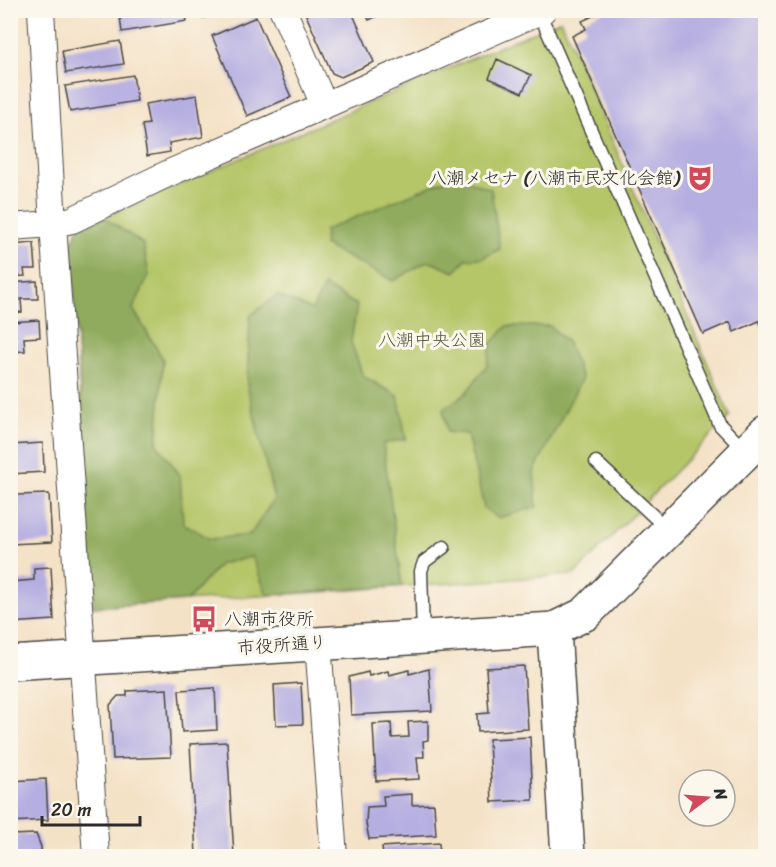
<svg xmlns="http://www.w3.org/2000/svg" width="776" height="867" font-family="Sriracha,'Klee One',sans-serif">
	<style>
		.green { fill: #b5c669; stroke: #70784a; stroke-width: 1.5 }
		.forest { fill: #90ab5d; stroke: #5e6b44; stroke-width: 1.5 }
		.building { fill: #b5aee1 }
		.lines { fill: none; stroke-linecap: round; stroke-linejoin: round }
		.lane-casing { stroke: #494642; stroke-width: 15 }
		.street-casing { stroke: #494642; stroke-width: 28 }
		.secondary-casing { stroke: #494642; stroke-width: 36 }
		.lane { stroke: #fff; stroke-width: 12 }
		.street { stroke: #fff; stroke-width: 26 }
		.secondary { stroke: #fff; stroke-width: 33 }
		.labels { text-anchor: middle; stroke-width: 6; stroke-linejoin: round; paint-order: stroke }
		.poi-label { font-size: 18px; fill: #2b2b2b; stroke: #fbf7ec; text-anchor: end }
		.park-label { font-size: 18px; fill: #545a3e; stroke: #fbf7ec }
		.street-label { font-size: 18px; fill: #2b2b2b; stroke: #fbf7ec }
	</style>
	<rect width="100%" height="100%" fill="#fbf7ec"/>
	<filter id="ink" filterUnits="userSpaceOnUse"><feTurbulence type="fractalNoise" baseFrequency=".0167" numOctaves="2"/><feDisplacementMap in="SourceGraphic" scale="12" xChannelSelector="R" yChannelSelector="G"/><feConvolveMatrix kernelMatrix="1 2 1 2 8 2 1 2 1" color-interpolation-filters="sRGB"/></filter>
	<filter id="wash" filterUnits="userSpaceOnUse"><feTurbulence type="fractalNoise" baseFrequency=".008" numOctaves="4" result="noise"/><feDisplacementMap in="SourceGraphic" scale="24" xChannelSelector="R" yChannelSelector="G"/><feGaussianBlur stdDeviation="1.35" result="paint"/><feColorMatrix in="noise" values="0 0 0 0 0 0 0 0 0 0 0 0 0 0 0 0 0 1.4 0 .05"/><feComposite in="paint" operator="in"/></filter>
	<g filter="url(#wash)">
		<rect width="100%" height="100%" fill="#f4e2c7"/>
		<path class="green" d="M 561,20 L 730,416 L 574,575 L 93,607 L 71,244 L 79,228 Z"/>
		<path class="forest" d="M 454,176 L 491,189 L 500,249 L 482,258 L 466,259 L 455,272 L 428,261 L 393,281 L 324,245 L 325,230 Z
			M 104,217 L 143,244 L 149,275 L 133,309 L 163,359 L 157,444 L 180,475 L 183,523 L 210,539 L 250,535 L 274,499 L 247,385 L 250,316 L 277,295 L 312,310 L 324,286 L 357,305 L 351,342 L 363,376 L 398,396 L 406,439 L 383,444 L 402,586 L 267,595 L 252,557 L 220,564 L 187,601 L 93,607 L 71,244 L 79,228 Z
			M 507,326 L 550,326 L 567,342 L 582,378 L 534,472 L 537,507 L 498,518 L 484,508 L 467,434 L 447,432 L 443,409 L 466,393 L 487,365 L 491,344 Z"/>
		<g id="blocks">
			<path class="building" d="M 119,10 L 185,10 L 187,21 L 122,32 Z
				M 201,10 L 239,10 L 239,12 L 203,18 Z
				M 316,10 L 351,10 L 374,62 L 341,77 L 332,73 L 306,15 Z
				M 364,10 L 380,10 L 382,14 L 369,20 Z
				M 606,10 L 766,10 L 766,335 L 759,321 L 734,332 L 730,322 L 703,334 L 572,36 L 586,29 L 582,21 Z
				M 256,17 L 291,97 L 247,116 L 212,36 Z
				M 120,41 L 124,64 L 66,73 L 62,51 Z
				M 497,59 L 531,75 L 522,93 L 489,78 Z
				M 133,75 L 137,101 L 70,112 L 65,86 Z
				M 197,95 L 203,137 L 169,143 L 170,152 L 147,156 L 142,125 L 149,124 L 145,104 Z
				M 34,243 L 36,269 L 24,269 L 25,276 L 10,277 L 10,245 Z
				M 37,281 L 38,299 L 21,299 L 22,312 L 10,313 L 10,283 Z
				M 39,320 L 40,337 L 24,338 L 25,351 L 10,352 L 10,322 Z
				M 43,443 L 44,472 L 10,474 L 10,445 Z
				M 10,489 L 17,489 L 17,495 L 49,494 L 52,542 L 10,544 Z
				M 51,567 L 54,620 L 10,623 L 10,582 L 34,580 L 34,568 Z
				M 524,666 L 528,729 L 478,732 L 477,714 L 489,713 L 486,668 Z
				M 429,669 L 432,711 L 351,715 L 349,677 L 368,672 L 369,676 L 388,671 L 389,675 L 409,670 L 409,674 Z
				M 301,683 L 303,724 L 276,725 L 274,685 Z
				M 215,688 L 217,730 L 182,732 L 179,690 Z
				M 167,689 L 171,757 L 113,759 L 110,705 L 118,696 L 127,696 L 127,691 Z
				M 428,721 L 428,740 L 423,741 L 424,757 L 417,757 L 419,779 L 376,781 L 373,724 L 391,723 L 392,738 L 409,737 L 408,722 Z
				M 530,737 L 533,800 L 492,802 L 489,739 Z
				M 227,742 L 234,856 L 218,856 L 218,853 L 196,855 L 190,744 Z
				M 46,779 L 48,820 L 10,822 L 10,781 Z
				M 412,794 L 412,805 L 434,804 L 436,835 L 369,839 L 366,823 L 367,807 L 384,806 L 383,796 Z
				M 36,834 L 41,847 L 41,856 L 10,856 L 10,835 Z
				M 439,843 L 440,856 L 383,856 L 382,847 Z"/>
		</g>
	</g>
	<g filter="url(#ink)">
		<use href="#blocks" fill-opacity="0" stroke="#494642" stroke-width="1.5"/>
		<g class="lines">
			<g class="lane-casing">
				<path id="lane" d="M 539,12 L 720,425 L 746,452
					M 596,462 L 667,529
					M 423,635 L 421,571 L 424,562 L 444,547"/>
			</g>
			<g class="street-casing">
				<path id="street" d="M 41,10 L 53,224 L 96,856
					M 283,10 L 324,105
					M 10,227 L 53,224 L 72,220 L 167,174 L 543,10
					M 318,643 L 334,856"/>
			</g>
			<g class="secondary-casing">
				<path id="secondary" d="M 554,629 L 568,856
					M 10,663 L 554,629 L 585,614 L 766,432"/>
			</g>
			<use href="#lane" class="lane"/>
			<use href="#street" class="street"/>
			<use href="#secondary" class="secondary"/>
		</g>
	</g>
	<defs>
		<g id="theatre-bare" transform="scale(2.07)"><path d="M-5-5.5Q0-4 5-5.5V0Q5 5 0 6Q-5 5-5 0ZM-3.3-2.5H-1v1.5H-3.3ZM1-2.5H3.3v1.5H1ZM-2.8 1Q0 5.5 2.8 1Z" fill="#d1495b" stroke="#fbf7ec" stroke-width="2.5" paint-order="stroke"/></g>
		<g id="bus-bare" transform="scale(2.07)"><path d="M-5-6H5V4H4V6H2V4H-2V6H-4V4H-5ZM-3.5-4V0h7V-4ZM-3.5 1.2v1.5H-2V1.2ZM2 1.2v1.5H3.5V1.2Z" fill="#d1495b" stroke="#fbf7ec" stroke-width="2.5" paint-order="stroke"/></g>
	</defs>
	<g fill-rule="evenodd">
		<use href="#theatre-bare" x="700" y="178"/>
		<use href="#bus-bare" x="204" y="619"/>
	</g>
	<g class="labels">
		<g class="poi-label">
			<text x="680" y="184">八潮メセナ (八潮市民文化会館)</text>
			<text x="224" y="625" text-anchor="start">八潮市役所</text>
		</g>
		<g class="park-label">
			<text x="432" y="346">八潮中央公園</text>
		</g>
		<g class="street-label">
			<text transform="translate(282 645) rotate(-4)" y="6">市役所通り</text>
		</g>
	</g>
	<rect width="776" height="867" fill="none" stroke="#fbf7ec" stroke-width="36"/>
	<g transform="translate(707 798) rotate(74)"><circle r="28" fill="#fbf7ec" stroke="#a8a59f" stroke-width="1.5"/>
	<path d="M0-4.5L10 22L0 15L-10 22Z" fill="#d1495b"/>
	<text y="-9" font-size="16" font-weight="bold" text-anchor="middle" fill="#2b2b2b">N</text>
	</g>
	<path d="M42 816v9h98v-9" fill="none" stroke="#2b2b2b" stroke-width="3"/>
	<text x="51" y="816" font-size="18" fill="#2b2b2b" stroke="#fbf7ec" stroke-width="4.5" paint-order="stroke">20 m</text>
</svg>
